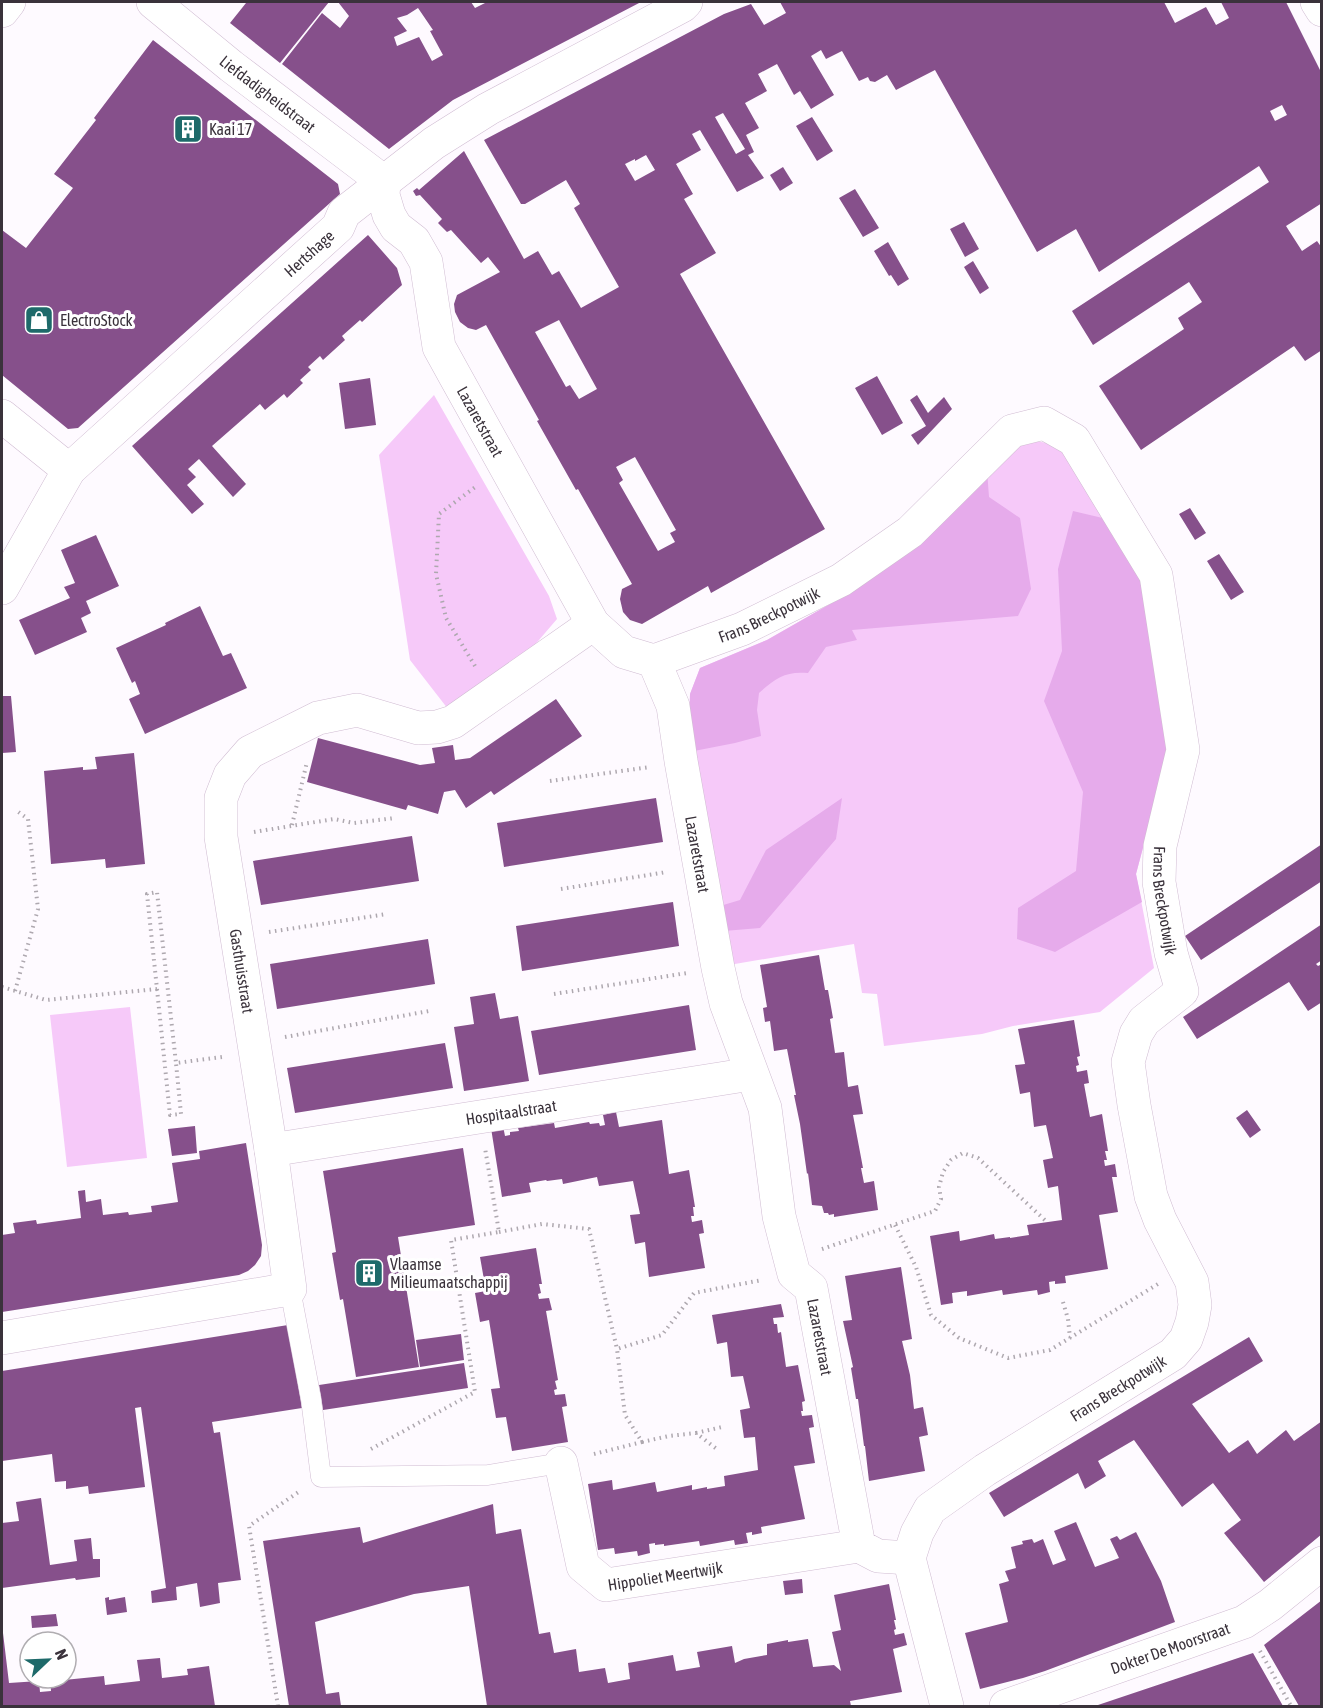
<svg xmlns="http://www.w3.org/2000/svg" width="1323" height="1708" font-family="'Asap Condensed',sans-serif">
	<style>
		.green { fill: #f6c9f9 }
		.forest { fill: #e6abeb }
		.building { fill: #86508b; fill-rule: evenodd }
		.lines { fill: none; stroke-linecap: round; stroke-linejoin: round }
		.service-casing { stroke: #d0bcd2; stroke-width: 21 }
		.minor-casing { stroke: #d0bcd2; stroke-width: 34 }
		.path { stroke: #aea8af; stroke-width: 4; stroke-dasharray: 1.5 4.5; stroke-linecap: butt }
		.service { stroke: #fff; stroke-width: 20 }
		.minor { stroke: #fff; stroke-width: 33 }
		.labels { text-anchor: middle; stroke-width: 6; stroke-linejoin: round; paint-order: stroke }
		.street-label { font-size: 16px; fill: #3a323b; stroke: #fff }
		.poi-label { font-size: 16px; fill: #3a323b; stroke: #fff; text-anchor: start }
	</style>
	<rect width="100%" height="100%" fill="#fefaff"/>
	<path class="green" d="M 434,395 L 549,596 L 557,619 L 521,661 L 448,709 L 410,660 L 379,455 Z
		M 1036,441 L 1052,444 L 1067,452 L 1111,520 L 1169,750 L 1136,874 L 1154,968 L 1100,1012 L 1013,1026 L 982,1034 L 884,1046 L 877,994 L 862,993 L 854,944 L 729,965 L 702,809 L 690,694 L 700,668 L 767,640 L 858,588 L 906,552 L 1012,448 Z
		M 130,1007 L 147,1158 L 67,1167 L 50,1015 Z"/>
	<path class="forest" d="M 987,470 L 989,497 L 1020,518 L 1031,589 L 1018,616 L 852,630 L 857,640 L 826,647 L 808,673 C 785,671 776,678 759,693 L 757,710 L 761,736 L 735,743 L 694,751 L 689,717 L 690,694 L 700,668 L 767,640 L 858,588 L 906,552 Z
		M 1073,511 L 1111,520 L 1147,583 L 1169,750 L 1136,874 L 1142,902 L 1055,952 L 1017,939 L 1018,908 L 1076,871 L 1083,792 L 1044,701 L 1062,651 L 1058,569 Z
		M 842,798 L 836,839 L 760,928 L 724,931 L 720,906 L 740,900 L 766,850 Z"/>
	<path class="building" d="M 263,2 L 329,2 L 280,63 L 230,23 L 246,3 Z
		M 338,2 L 471,2 L 475,8 L 487,2 L 641,2 L 453,100 L 389,149 L 282,64 L 322,13 L 340,28 L 349,16 ZM 418,8 L 433,30 L 430,31 L 443,55 L 432,61 L 419,37 L 397,46 L 394,37 L 407,31 L 397,18 L 407,15 Z
		M 780,2 L 1164,2 L 1175,23 L 1206,7 L 1216,25 L 1229,18 L 1221,2 L 1286,2 L 1322,74 L 1322,203 L 1286,226 L 1302,251 L 1317,241 L 1322,248 L 1322,350 L 1305,361 L 1294,346 L 1141,450 L 1099,386 L 1184,329 L 1178,318 L 1202,302 L 1189,282 L 1093,345 L 1072,311 L 1269,182 L 1259,166 L 1099,272 L 1076,229 L 1037,252 L 935,70 L 896,90 L 887,75 L 875,82 L 870,81 L 868,77 L 859,81 L 842,51 L 826,59 L 821,50 L 811,56 L 834,95 L 811,109 L 800,91 L 794,95 L 777,64 L 758,74 L 767,91 L 745,103 L 759,128 L 746,135 L 754,152 L 748,155 L 764,178 L 737,192 L 700,130 L 692,134 L 701,150 L 676,164 L 693,194 L 684,199 L 716,253 L 680,274 L 825,529 L 711,593 L 708,586 L 642,624 L 630,620 L 623,612 L 620,599 L 622,589 L 632,584 L 578,489 L 576,490 L 537,421 L 539,420 L 486,325 L 476,330 L 468,328 L 460,322 L 455,312 L 454,304 L 457,295 L 500,272 L 488,257 L 481,263 L 451,230 L 447,232 L 438,223 L 442,219 L 420,195 L 416,196 L 413,191 L 417,188 L 419,190 L 464,151 L 524,259 L 538,251 L 552,275 L 559,271 L 581,308 L 619,287 L 574,208 L 580,204 L 566,180 L 525,204 L 521,204 L 484,140 L 724,14 L 751,4 L 764,25 L 786,13 ZM 1282,105 L 1287,115 L 1275,121 L 1270,111 ZM 723,113 L 745,149 L 736,154 L 715,117 ZM 646,155 L 655,170 L 635,181 L 625,164 L 635,159 L 635,161 ZM 559,320 L 597,389 L 579,399 L 570,385 L 566,387 L 535,332 ZM 635,457 L 676,530 L 670,533 L 675,542 L 658,551 L 619,483 L 623,480 L 616,467 Z
		M 153,40 L 338,184 L 340,194 L 78,428 L 68,429 L 2,375 L 2,230 L 26,248 L 73,188 L 54,174 L 96,120 L 94,118 Z
		M 812,117 L 833,151 L 817,161 L 796,126 Z
		M 783,167 L 793,183 L 780,191 L 770,175 Z
		M 855,189 L 879,228 L 863,237 L 839,198 Z
		M 964,222 L 979,249 L 965,257 L 950,229 Z
		M 368,235 L 397,268 L 402,285 L 362,322 L 360,320 L 342,336 L 345,340 L 323,360 L 320,356 L 308,367 L 311,370 L 300,380 L 303,383 L 287,398 L 284,394 L 265,410 L 260,404 L 212,446 L 246,484 L 233,497 L 199,459 L 188,469 L 196,477 L 187,485 L 204,504 L 192,514 L 132,446 Z
		M 888,242 L 909,279 L 898,286 L 891,275 L 889,276 L 874,251 Z
		M 973,261 L 989,288 L 980,294 L 964,267 Z
		M 877,376 L 903,423 L 882,435 L 855,388 Z
		M 370,378 L 376,425 L 345,429 L 339,383 Z
		M 917,395 L 928,413 L 944,397 L 952,409 L 918,445 L 911,435 L 926,426 L 910,400 Z
		M 1190,508 L 1206,533 L 1195,540 L 1179,514 Z
		M 96,535 L 119,586 L 86,601 L 91,613 L 81,618 L 87,632 L 35,655 L 19,620 L 70,598 L 64,587 L 75,583 L 61,550 Z
		M 1219,554 L 1244,592 L 1231,600 L 1207,561 Z
		M 200,606 L 223,656 L 231,653 L 247,688 L 145,734 L 129,699 L 140,694 L 135,681 L 132,683 L 116,648 L 166,625 L 165,623 Z
		M 2,696 L 11,696 L 16,752 L 2,753 Z
		M 556,699 L 582,736 L 494,795 L 491,791 L 466,808 L 455,790 L 444,792 L 438,814 L 408,805 L 406,810 L 307,782 L 318,738 L 420,765 L 435,763 L 432,748 L 453,745 L 455,760 L 470,758 Z
		M 134,753 L 145,864 L 106,868 L 105,859 L 51,864 L 44,771 L 83,767 L 83,770 L 97,769 L 95,757 Z
		M 656,798 L 663,842 L 504,867 L 497,823 Z
		M 412,836 L 419,881 L 261,905 L 253,861 Z
		M 1322,844 L 1322,881 L 1201,960 L 1185,936 Z
		M 673,902 L 679,946 L 522,971 L 516,926 Z
		M 1322,924 L 1322,960 L 1316,964 L 1318,966 L 1322,964 L 1322,1002 L 1308,1011 L 1289,982 L 1197,1039 L 1183,1017 Z
		M 428,939 L 435,984 L 277,1009 L 270,964 Z
		M 819,955 L 825,990 L 828,990 L 833,1018 L 830,1019 L 835,1053 L 844,1052 L 848,1087 L 858,1085 L 863,1114 L 853,1115 L 863,1168 L 861,1168 L 864,1183 L 874,1181 L 878,1210 L 834,1217 L 834,1214 L 829,1215 L 828,1213 L 824,1213 L 822,1206 L 812,1205 L 808,1173 L 807,1174 L 800,1124 L 794,1095 L 796,1095 L 787,1049 L 774,1051 L 770,1021 L 765,1022 L 763,1008 L 767,1007 L 760,965 Z
		M 495,993 L 500,1019 L 518,1016 L 529,1081 L 464,1091 L 454,1027 L 474,1024 L 470,997 Z
		M 689,1005 L 696,1050 L 539,1075 L 531,1031 Z
		M 1074,1020 L 1080,1056 L 1077,1057 L 1079,1065 L 1076,1066 L 1077,1072 L 1087,1070 L 1089,1083 L 1084,1084 L 1090,1117 L 1102,1114 L 1108,1151 L 1105,1151 L 1107,1160 L 1104,1160 L 1105,1166 L 1115,1164 L 1117,1177 L 1112,1177 L 1118,1212 L 1099,1215 L 1108,1269 L 1065,1276 L 1066,1283 L 1055,1284 L 1055,1281 L 1049,1282 L 1050,1292 L 1038,1295 L 1037,1290 L 1003,1295 L 1002,1290 L 967,1296 L 967,1291 L 952,1293 L 953,1303 L 941,1305 L 930,1236 L 959,1231 L 960,1241 L 994,1234 L 995,1239 L 1010,1237 L 1010,1238 L 1029,1235 L 1027,1225 L 1062,1220 L 1058,1186 L 1048,1188 L 1043,1160 L 1053,1158 L 1046,1125 L 1034,1127 L 1030,1092 L 1020,1094 L 1015,1065 L 1025,1064 L 1018,1029 Z
		M 445,1043 L 453,1088 L 295,1113 L 287,1068 Z
		M 1247,1110 L 1261,1130 L 1250,1138 L 1236,1118 Z
		M 616,1112 L 619,1127 L 662,1120 L 669,1174 L 689,1170 L 695,1207 L 693,1207 L 694,1216 L 691,1216 L 692,1222 L 702,1220 L 704,1233 L 699,1234 L 705,1268 L 649,1277 L 645,1242 L 635,1244 L 630,1215 L 640,1214 L 633,1181 L 599,1186 L 597,1177 L 563,1184 L 562,1179 L 547,1181 L 546,1180 L 529,1183 L 531,1192 L 502,1197 L 491,1128 L 503,1126 L 505,1136 L 510,1135 L 510,1132 L 519,1131 L 518,1128 L 554,1123 L 555,1128 L 589,1122 L 590,1124 L 599,1123 L 600,1126 L 605,1125 L 603,1115 Z
		M 195,1126 L 197,1153 L 172,1156 L 168,1129 Z
		M 246,1143 L 262,1245 L 261,1256 L 255,1265 L 248,1271 L 239,1275 L 2,1312 L 2,1235 L 15,1233 L 13,1223 L 36,1220 L 37,1224 L 81,1218 L 78,1191 L 85,1190 L 86,1202 L 101,1199 L 103,1215 L 128,1212 L 129,1215 L 152,1212 L 151,1206 L 178,1202 L 172,1163 L 200,1159 L 199,1151 Z
		M 463,1148 L 475,1225 L 398,1237 L 419,1367 L 356,1377 L 343,1299 L 340,1300 L 332,1253 L 336,1252 L 323,1171 Z
		M 536,1248 L 542,1284 L 539,1284 L 541,1293 L 538,1294 L 539,1299 L 549,1298 L 552,1310 L 546,1311 L 558,1380 L 555,1381 L 557,1389 L 554,1390 L 555,1395 L 565,1394 L 567,1406 L 562,1407 L 568,1442 L 512,1451 L 506,1417 L 496,1418 L 491,1389 L 500,1388 L 489,1320 L 480,1322 L 475,1293 L 486,1291 L 480,1257 Z
		M 901,1267 L 912,1339 L 902,1341 L 910,1375 L 914,1409 L 923,1407 L 928,1435 L 919,1437 L 925,1471 L 869,1481 L 865,1446 L 864,1446 L 858,1399 L 856,1399 L 851,1368 L 853,1367 L 843,1321 L 852,1320 L 845,1276 Z
		M 781,1304 L 784,1317 L 773,1318 L 774,1324 L 777,1324 L 778,1333 L 781,1332 L 786,1367 L 798,1365 L 805,1401 L 802,1402 L 803,1411 L 801,1411 L 802,1416 L 812,1415 L 814,1427 L 809,1428 L 815,1463 L 794,1466 L 805,1519 L 761,1527 L 762,1533 L 752,1535 L 752,1532 L 746,1533 L 748,1543 L 735,1545 L 734,1540 L 700,1546 L 699,1541 L 664,1546 L 664,1544 L 655,1545 L 655,1543 L 649,1544 L 650,1553 L 638,1556 L 637,1551 L 615,1554 L 614,1548 L 598,1550 L 588,1484 L 612,1480 L 613,1490 L 655,1482 L 657,1492 L 692,1485 L 692,1490 L 707,1487 L 707,1489 L 725,1486 L 724,1476 L 758,1470 L 755,1437 L 744,1438 L 740,1410 L 750,1408 L 743,1376 L 731,1377 L 727,1342 L 717,1344 L 712,1315 Z
		M 288,1325 L 302,1408 L 212,1422 L 214,1433 L 220,1432 L 241,1580 L 218,1583 L 220,1603 L 200,1607 L 197,1583 L 176,1587 L 177,1600 L 152,1603 L 151,1591 L 166,1588 L 141,1407 L 135,1408 L 145,1487 L 89,1494 L 88,1486 L 66,1489 L 66,1481 L 55,1482 L 52,1454 L 2,1461 L 2,1371 Z
		M 461,1334 L 464,1360 L 420,1367 L 416,1340 Z
		M 1249,1337 L 1263,1361 L 1192,1404 L 1229,1453 L 1248,1440 L 1257,1454 L 1286,1430 L 1294,1441 L 1322,1421 L 1322,1534 L 1264,1582 L 1224,1533 L 1241,1520 L 1213,1483 L 1182,1507 L 1134,1440 L 1098,1461 L 1106,1476 L 1085,1489 L 1078,1473 L 1004,1517 L 989,1493 Z
		M 464,1363 L 468,1388 L 323,1410 L 319,1385 Z
		M 41,1498 L 50,1565 L 77,1561 L 74,1540 L 91,1538 L 93,1559 L 100,1559 L 100,1577 L 76,1580 L 75,1578 L 2,1588 L 2,1523 L 19,1521 L 16,1502 Z
		M 493,1504 L 496,1534 L 521,1529 L 539,1634 L 550,1632 L 554,1653 L 576,1649 L 579,1672 L 605,1668 L 608,1683 L 630,1679 L 628,1663 L 673,1655 L 676,1671 L 700,1667 L 697,1652 L 732,1646 L 735,1663 L 744,1659 L 767,1655 L 767,1644 L 788,1640 L 788,1642 L 808,1639 L 813,1667 L 834,1665 L 841,1671 L 832,1632 L 841,1630 L 834,1595 L 889,1584 L 896,1620 L 894,1620 L 896,1629 L 894,1630 L 895,1635 L 904,1633 L 907,1645 L 893,1649 L 902,1692 L 850,1701 L 851,1706 L 487,1706 L 469,1586 L 414,1594 L 315,1622 L 326,1694 L 339,1692 L 341,1706 L 289,1706 L 263,1541 L 360,1527 L 363,1543 Z
		M 1076,1522 L 1095,1567 L 1119,1558 L 1110,1539 L 1117,1536 L 1120,1540 L 1136,1532 L 1161,1581 L 1175,1622 L 1045,1671 L 1023,1678 L 980,1689 L 965,1633 L 1008,1622 L 999,1584 L 1009,1581 L 1005,1571 L 1016,1568 L 1011,1547 L 1023,1544 L 1022,1541 L 1032,1539 L 1034,1543 L 1043,1539 L 1053,1565 L 1066,1560 L 1054,1531 Z
		M 802,1579 L 803,1593 L 785,1595 L 783,1581 Z
		M 109,1597 L 109,1600 L 125,1597 L 127,1612 L 107,1615 L 105,1598 Z
		M 1322,1600 L 1322,1706 L 1299,1706 L 1264,1645 Z
		M 56,1614 L 58,1626 L 32,1628 L 31,1616 Z
		M 2,1633 L 3,1633 L 9,1683 L 39,1681 L 40,1692 L 51,1691 L 50,1678 L 64,1678 L 64,1680 L 104,1676 L 105,1685 L 140,1681 L 137,1660 L 160,1658 L 162,1678 L 188,1675 L 187,1669 L 209,1666 L 215,1706 L 2,1706 Z
		M 1253,1653 L 1283,1706 L 1095,1706 Z"/>
	<g class="lines">
		<g class="service-casing">
			<path id="service" d="M 290,1289 L 311,1399 L 321,1477 L 488,1475 L 561,1463"/>
		</g>
		<g class="minor-casing">
			<g id="minor">
				<path id="s1" d="M 153,2 L 231,66 L 384,182"/>
				<path d="M 1317,2 L 1322,10"/>
				<path d="M 2,11 L 9,2"/>
				<path id="s2" d="M 384,182 L 383,195 L 389,215 L 396,227 L 414,241 L 426,262 L 439,347 L 455,376 L 593,624 L 624,652 L 654,661 L 673,706 L 681,761 L 718,968 L 726,1003 L 765,1108 L 779,1216 L 794,1274 L 811,1288 L 859,1546 L 878,1556 L 909,1558"/>
				<path d="M 2,416 L 69,470"/>
				<path id="s3" d="M 2,588 L 69,470 L 338,227 L 344,213 L 434,143 L 488,109 L 682,6 L 686,2"/>
				<path id="s4" d="M 654,661 L 742,629 L 841,580 L 910,532 L 1012,431 L 1044,423 L 1074,440 L 1156,575 L 1183,750 L 1160,846 L 1159,882 L 1171,953 L 1182,991 L 1144,1021 L 1136,1034 L 1128,1062 L 1134,1105 L 1151,1196 L 1160,1220 L 1192,1282 L 1195,1305 L 1192,1322 L 1186,1339 L 1173,1354 L 985,1470 L 930,1509 L 917,1533 L 909,1558 L 947,1706"/>
				<path id="s5" d="M 271,1150 L 751,1074"/>
				<path d="M 2,1338 L 290,1289 L 271,1150 L 221,837 L 221,798 L 230,775 L 250,752 L 318,718 L 357,710 L 418,728 L 437,727 L 453,722 L 593,624"/>
				<path id="s6" d="M 561,1463 L 583,1566 L 606,1585 L 859,1546"/>
				<path id="s7" d="M 1006,1706 L 1244,1622 L 1270,1605 L 1322,1563"/>
			</g>
		</g>
		<path class="path" d="M 475,666 L 446,618 L 436,574 L 439,514 L 478,485
			M 550,781 L 650,767
			M 292,825 L 307,762
			M 254,832 L 334,819 L 354,823 L 395,818
			M 561,889 L 667,872
			M 269,932 L 387,914
			M 2,987 L 46,1000 L 157,989 L 147,894 L 157,892 L 176,1063 L 222,1057
			M 157,989 L 170,1115 L 181,1114 L 176,1063
			M 15,991 L 38,909 L 28,819 L 17,811
			M 554,994 L 687,973
			M 285,1037 L 429,1011
			M 895,1225 L 916,1267 L 931,1315 L 959,1338 L 1008,1358 L 1050,1350 L 1158,1284
			M 499,1232 L 542,1224 L 589,1229 L 617,1349
			M 822,1249 L 935,1211 L 941,1199 L 939,1187 L 943,1172 L 951,1160 L 963,1153 L 978,1158 L 1047,1222
			M 1063,1302 L 1068,1319 L 1070,1338
			M 696,1433 L 722,1427
			M 642,1442 L 669,1436 L 696,1433 L 718,1450
			M 371,1449 L 475,1392 L 451,1240 L 499,1232 L 485,1148
			M 594,1454 L 642,1442 L 625,1415 L 617,1349 L 662,1335 L 694,1293 L 762,1280
			M 1260,1651 L 1291,1706
			M 278,1706 L 249,1526 L 300,1491"/>
		<use href="#service" class="service"/>
		<use href="#minor" class="minor"/>
	</g>
	<defs>
		<g id="building-square" transform="scale(1.5)"><rect x="-9" y="-9" width="18" height="18" rx="4" fill="#1e6a6a" stroke="#fff"/><path d="M-4-6H4V6H1V3H-1V6H-4ZM-2.5-4.3h1.7v1.8h-1.7ZM.8-4.3h1.7v1.8H.8ZM-2.5-1h1.7V.8h-1.7ZM.8-1h1.7V.8H.8Z" fill="#fff"/></g>
		<g id="shop-square" transform="scale(1.5)"><rect x="-9" y="-9" width="18" height="18" rx="4" fill="#1e6a6a" stroke="#fff"/><path d="M-5-2.5h2.3a2.7 3.5 0 0 1 5.4 0H5L5.5 6h-11ZM-1.5-2.5h3a1.5 2.3 0 0 0-3 0Z" fill="#fff"/></g>
	</defs>
	<g fill-rule="evenodd">
		<use href="#building-square" x="188" y="129"/>
		<use href="#shop-square" x="39" y="320"/>
		<use href="#building-square" x="369" y="1273"/>
	</g>
	<g class="labels">
		<g class="street-label">
			<text dy="6" stroke="none"><textPath href="#s1" startOffset="147">Liefdadigheidstraat</textPath></text>
			<text dy="6" stroke="none"><textPath href="#s3" startOffset="459">Hertshage</textPath></text>
			<text dy="6" stroke="none"><textPath href="#s2" startOffset="266">Lazaretstraat</textPath></text>
			<text dy="6" stroke="none"><textPath href="#s4" startOffset="124">Frans Breckpotwijk</textPath></text>
			<text dy="6" stroke="none"><textPath href="#s2" startOffset="770">Lazaretstraat</textPath></text>
			<text dy="6" stroke="none"><textPath href="#s4" startOffset="988">Frans Breckpotwijk</textPath></text>
			<text transform="translate(242 971) rotate(81)" y="6">Gasthuisstraat</text>
			<text dy="6" stroke="none"><textPath href="#s5" startOffset="243">Hospitaalstraat</textPath></text>
			<text dy="6" stroke="none"><textPath href="#s2" startOffset="1274">Lazaretstraat</textPath></text>
			<text transform="translate(1118 1388) rotate(-32)" y="6">Frans Breckpotwijk</text>
			<text dy="6" stroke="none"><textPath href="#s6" startOffset="195">Hippoliet Meertwijk</textPath></text>
			<text dy="6" stroke="none"><textPath href="#s7" startOffset="174">Dokter De Moorstraat</textPath></text>
		</g>
		<g class="poi-label">
			<text x="209" y="135">Kaai 17</text>
			<text x="60" y="326">ElectroStock</text>
			<text x="390" y="1270">Vlaamse<tspan x="390" dy="18">Milieumaatschappij</tspan></text>
		</g>
	</g>
	<rect width="1323" height="1708" fill="none" stroke="#3a323b" stroke-width="6"/>
	<g transform="translate(48 1660) rotate(67)"><circle r="28" fill="#ffffff" stroke="#b0adb1" stroke-width="1.5"/>
	<path d="M0-4.5L10 22L0 15L-10 22Z" fill="#1e6a6a"/>
	<text y="-9" font-size="16" font-weight="bold" text-anchor="middle" fill="#3a323b">N</text>
	</g>
</svg>
